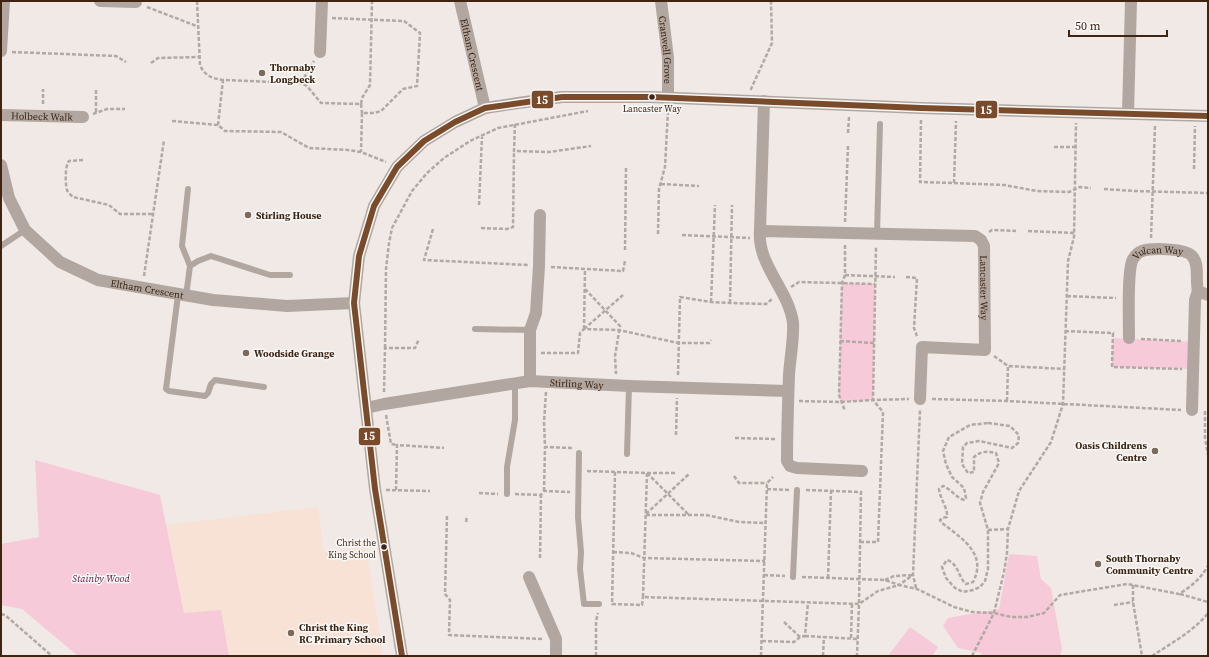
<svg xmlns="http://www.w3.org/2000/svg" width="1209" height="657" font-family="'Source Serif 4',serif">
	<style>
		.built { fill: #f8e2d5 }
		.green { fill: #f6cad8 }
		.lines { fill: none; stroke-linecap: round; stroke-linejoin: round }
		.path { stroke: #b2a8a4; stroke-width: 2.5; stroke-dasharray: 4 2; stroke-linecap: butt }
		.lane { stroke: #b1a7a0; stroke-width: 6 }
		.street { stroke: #b1a7a0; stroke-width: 12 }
		.bus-1-casing { stroke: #f8f8f8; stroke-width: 9 }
		.bus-1 { stroke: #7a4b2a; stroke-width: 6 }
		.poi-dot { fill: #7d695b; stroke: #f8f8f8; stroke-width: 1.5 }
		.bus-dot { fill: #3f2411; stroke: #f8f8f8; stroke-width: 1.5 }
		.labels { text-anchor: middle; stroke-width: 3; stroke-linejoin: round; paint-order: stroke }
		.bus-label { font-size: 9px; fill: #3f2411; stroke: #f8f8f8 }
		.street-label { font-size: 10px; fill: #3f2411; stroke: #f8f8f8 }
		.poi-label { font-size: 10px; font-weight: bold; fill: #3f2411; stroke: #f8f8f8; text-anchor: start }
		.park-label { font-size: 10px; font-style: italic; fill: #5f103a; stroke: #f8f8f8 }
		.line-badge { stroke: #f8f8f8; stroke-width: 1.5 }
		.badge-label { font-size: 11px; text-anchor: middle; font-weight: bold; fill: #fff }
	</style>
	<rect width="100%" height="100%" fill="#f1e9e5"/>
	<path class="built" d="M 318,507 L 324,552 L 366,547 L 383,656 L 229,656 L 221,610 L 184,613 L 166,525 Z"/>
	<path class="green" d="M 842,283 L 875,284 L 873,400 L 841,402 L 839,395 Z
		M 1113,338 L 1194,342 L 1193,369 L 1112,367 Z
		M 35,460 L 160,495 L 184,613 L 221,610 L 229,656 L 78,656 L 22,609 L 1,605 L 1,544 L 39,537 Z
		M 1009,554 L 1037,556 L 1041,579 L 1051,588 L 1062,649 L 1060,656 L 980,656 L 982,653 L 958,648 L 943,626 L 948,618 L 999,609 Z
		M 910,627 L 938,647 L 932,656 L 888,656 Z"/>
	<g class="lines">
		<path class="path" d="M 197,1 L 200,65 C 205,76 211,78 223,80 L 301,83 L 307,86 L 321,103 L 361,104 L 362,98 L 370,85 L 372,2
			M 147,7 L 199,27
			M 332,18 L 404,21 L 420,33 L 417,86 L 403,89 L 381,111 L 374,113 L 362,113 L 361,152
			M 12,52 L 116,56 L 126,62
			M 151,63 L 158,58 L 199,57
			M 301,83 L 314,61
			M 752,89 L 751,89 L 772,43 L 771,1
			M 96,90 L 96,113
			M 43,104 L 43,89
			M 361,104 L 362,113
			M 93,114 L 107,109 L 125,109
			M 921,120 L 920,182 L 954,183 L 956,121
			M 172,121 L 218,125 L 225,131 L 281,132 L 309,148 L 348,150 L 361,152 L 386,162
			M 515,124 L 514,151 L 549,152 L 591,146
			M 218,125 L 223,80
			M 848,133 L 849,117
			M 1054,147 L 1076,147
			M 83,160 L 69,161 C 65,166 65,183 67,190 C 68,193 71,195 73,197 L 109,205 L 120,214 L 153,214
			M 1194,169 L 1195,126
			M 954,183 L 1004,185 L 1037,191 L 1069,192 L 1080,187 L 1091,188
			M 661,184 L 699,186
			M 1104,189 L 1135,191 L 1208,193
			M 479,205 L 482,137
			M 845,222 L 848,146
			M 481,228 L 507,229 L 513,227 L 514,151
			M 433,229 L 424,260 L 528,265
			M 1028,231 L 1074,233
			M 989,232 L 992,230 L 1016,231
			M 658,234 L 659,189 L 665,167 L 668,110
			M 682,235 L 750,238
			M 1151,238 L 1155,126
			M 845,245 L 845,275 L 842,283 L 839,395 L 845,411
			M 625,250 L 626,167
			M 551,267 L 623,271 L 625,261
			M 845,275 L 895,277
			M 144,276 L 164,140
			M 906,277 L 917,278 L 914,328 L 917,336
			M 791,287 L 799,282 L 875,284
			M 585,289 L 620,326 L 615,356 L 616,374
			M 1067,296 L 1116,298
			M 711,302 L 715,205
			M 730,303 L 732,205
			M 584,329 L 585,269
			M 584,329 L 623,295
			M 1065,331 L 1113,333 L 1112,367 L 1182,369
			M 1141,339 L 1182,341
			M 840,341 L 874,343
			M 385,348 L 386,269 L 389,243 L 392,228 L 412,191 L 427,173 L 444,158 L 470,141 L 498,128 L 588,111
			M 541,353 L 578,353 L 580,333 L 584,329 L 619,330 L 678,343 L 709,343 L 711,340
			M 994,356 L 1008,366 L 1065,369
			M 678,375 L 680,297 L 711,302 L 730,303 L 766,304 L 772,299
			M 384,392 L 385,348 L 415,348 L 419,339
			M 546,392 L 544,422 L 545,447 L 572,448
			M 932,399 L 1007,401 L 1181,410
			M 799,401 L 841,402 L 873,400 L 909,399
			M 1007,401 L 1008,366
			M 1205,411 L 1205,438 L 1208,455
			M 386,415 L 391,444 L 397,445
			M 988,423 L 1010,426 L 1019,435 L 1018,443 L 1012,448 L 979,441 L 967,443 L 963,447 L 962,464 L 968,473 L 974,472 L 974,457 C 981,451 987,451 996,453 L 999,463 L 983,492 L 980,503 L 988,530 L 988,569 L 985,581 L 980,587 L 973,590 L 963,592 L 955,588 L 946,578 L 942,567 L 947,560 C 959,564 958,577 966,584 L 973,582 C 985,559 970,544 951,530 C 947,526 943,525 940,520 L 942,518 L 947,517 C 948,508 940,499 939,489 L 943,486 C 951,489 957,499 965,500 L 966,498 L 964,488 L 952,477 L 946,464 L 943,451 L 949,437 L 970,425 Z
			M 676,435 L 677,398
			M 735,438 L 775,439
			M 587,471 L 647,473 L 643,597 L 859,604 L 878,591 L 899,585 L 917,589 L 954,607 L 972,612 L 994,613 L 1011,617 L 1027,617 L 1044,613 L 1060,595 L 1127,584 L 1179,594 C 1191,587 1201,578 1208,566
			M 615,472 L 612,604 L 642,605 L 643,597
			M 647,473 L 689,515
			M 647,473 L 675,473
			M 734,476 L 739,483 L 767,483
			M 767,489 L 789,490
			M 386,490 L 430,491
			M 396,490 L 397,445 L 444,448
			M 806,490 L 861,492 L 859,604 L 857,656
			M 544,491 L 545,447
			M 479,493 L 498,494
			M 515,494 L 541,495 L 544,491 L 570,492
			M 646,514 L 689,474
			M 646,515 L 706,515 L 739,522 L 766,523
			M 447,516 L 445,594 L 450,600 L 449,635 L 543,639
			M 466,522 L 467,516
			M 988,530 L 1008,529
			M 860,542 L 878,542 L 883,412 L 873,400 L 876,246
			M 613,552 L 631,553 L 644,558 L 765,561
			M 540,558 L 541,495
			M 764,575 L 785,576
			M 802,577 L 885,580 L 899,585 L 913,575
			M 828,578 L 831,491
			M 885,580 L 894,576 L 913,575
			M 1133,585 L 1133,602 L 1142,656
			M 916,588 L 913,575 L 920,410
			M 1180,594 L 1208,602
			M 1114,605 L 1133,602
			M 1,614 L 5,615 L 52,656
			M 784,622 L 800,637
			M 805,636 L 858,639
			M 851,638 L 852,603
			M 762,641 L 794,642 L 800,637 L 805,636 L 808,602
			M 596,656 L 596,621 L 598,613
			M 761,656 L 767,483 L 773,477
			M 823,656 L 824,636
			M 972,656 L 994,613 L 1004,572 L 1007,553 L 1008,529 L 1019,491 L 1051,442 L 1063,404 L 1068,261 L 1074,237 L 1076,123
			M 1152,656 C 1171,643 1193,632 1208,613"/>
		<path class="lane" d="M 877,234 L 880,124
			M 1,246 L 25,230
			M 190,266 L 198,261 L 211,256 L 270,275 L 290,275
			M 178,295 L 166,389 L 169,391 L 205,396 L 208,393 L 211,384 L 215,380 L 264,387
			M 186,296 L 190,266 L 182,246 L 188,189
			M 475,329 L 530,330
			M 579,453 L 578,517 L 581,552 L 580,569 L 584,604 L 599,604
			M 627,454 L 629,386
			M 507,494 L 507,467 L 515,420 L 515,383
			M 793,577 L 797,490"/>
		<g class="street">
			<path d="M 100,1 L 136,2"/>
			<path id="s1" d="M 460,1 L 485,108"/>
			<path id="s2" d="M 661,1 L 668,58 L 668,98"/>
			<path d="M 1,51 L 4,1"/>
			<path d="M 320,52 L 322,1"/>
			<path d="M 1128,113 L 1131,1"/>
			<path id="s3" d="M 1,115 L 83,117"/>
			<path id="s4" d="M 1,165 L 9,198 L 25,230 L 60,262 L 98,280 L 213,300 L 287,306 L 354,303"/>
			<path d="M 760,231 L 764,101"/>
			<path id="s5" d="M 1129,338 C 1129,324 1127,269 1133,259 C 1135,256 1139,252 1142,251 C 1151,248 1186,248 1192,256 C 1200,264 1195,280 1198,291 L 1208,295"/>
			<path d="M 530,381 L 530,330 L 536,313 L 539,266 L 540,215"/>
			<path id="s6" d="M 366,408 L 384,404 L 530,381 L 629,386 L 788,391"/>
			<path d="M 1192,410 L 1195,300 L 1198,291"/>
			<path id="s7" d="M 862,471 L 797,468 L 790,466 L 787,461 C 787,432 788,404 789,375 C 790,359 794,338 793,323 C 789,290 757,265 760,231 L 975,236 L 981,240 L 984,246 L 985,350 L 922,347 L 920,399"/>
			<path d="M 529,577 L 556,639 L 556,656"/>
			<path d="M 402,656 L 375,489 L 354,303 L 359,256 L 374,206 L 397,167 L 424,141 L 455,122 L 485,108 L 518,103 L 562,97 L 651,97 L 921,108 L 1208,116"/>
		</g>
		<g class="bus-1-casing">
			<path id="bus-1" d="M 402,656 L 375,489 L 354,303 L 359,256 L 374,206 L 397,167 L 424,141 L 455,122 L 485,108 L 562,97 L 651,97 L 921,108 L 1208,116"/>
		</g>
		<use href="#bus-1" class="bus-1"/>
	</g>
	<g class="poi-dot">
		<circle cx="262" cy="73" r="4"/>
		<circle cx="248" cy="215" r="4"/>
		<circle cx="246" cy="353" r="4"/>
		<circle cx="1155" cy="451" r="4"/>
		<circle cx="1098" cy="564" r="4"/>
		<circle cx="291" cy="633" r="4"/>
	</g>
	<g class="bus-dot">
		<circle cx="652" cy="97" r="3.5"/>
		<circle cx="384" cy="547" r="3.5"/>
	</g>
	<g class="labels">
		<g class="bus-label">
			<text x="652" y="112">Lancaster Way</text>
			<text x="376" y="546" text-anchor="end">Christ the<tspan x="376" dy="12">King School</tspan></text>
		</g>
		<g class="street-label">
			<text dy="4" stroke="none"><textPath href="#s2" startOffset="49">Cranwell Grove</textPath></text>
			<text dy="4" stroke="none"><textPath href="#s1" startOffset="55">Eltham Crescent</textPath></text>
			<text dy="4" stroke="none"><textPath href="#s3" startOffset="41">Holbeck Walk</textPath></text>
			<text dy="4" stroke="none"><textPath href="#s5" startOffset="107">Vulcan Way</textPath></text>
			<text dy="4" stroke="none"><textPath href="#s7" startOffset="586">Lancaster Way</textPath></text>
			<text dy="4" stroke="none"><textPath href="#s4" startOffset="209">Eltham Crescent</textPath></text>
			<text dy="4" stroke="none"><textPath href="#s6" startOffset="213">Stirling Way</textPath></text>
		</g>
		<g class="poi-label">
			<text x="270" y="71">Thornaby<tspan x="270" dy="12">Longbeck</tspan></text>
			<text x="256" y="219">Stirling House</text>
			<text x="254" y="357">Woodside Grange</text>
			<text x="1147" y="449" text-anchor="end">Oasis Childrens<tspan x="1147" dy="12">Centre</tspan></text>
			<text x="1106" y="562">South Thornaby<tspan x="1106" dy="12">Community Centre</tspan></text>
			<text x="299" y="631">Christ the King<tspan x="299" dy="12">RC Primary School</tspan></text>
		</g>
		<g class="park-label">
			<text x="101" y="582">Stainby Wood</text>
		</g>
	</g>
	<g class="line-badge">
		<rect x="531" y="90" width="23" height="19" rx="4" fill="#7a4b2a"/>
		<rect x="975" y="100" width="23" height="19" rx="4" fill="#7a4b2a"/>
		<rect x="358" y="427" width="23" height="19" rx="4" fill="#7a4b2a"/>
	</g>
	<g class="badge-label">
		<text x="542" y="104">15</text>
		<text x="986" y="114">15</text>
		<text x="369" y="440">15</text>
	</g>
	<rect width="1209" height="657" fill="none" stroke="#3f2411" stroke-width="4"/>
	<path d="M1069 30v6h98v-6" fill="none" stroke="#3f2411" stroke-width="2"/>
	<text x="1075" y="30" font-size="12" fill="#3f2411" stroke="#f8f8f8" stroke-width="3" paint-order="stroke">50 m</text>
</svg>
